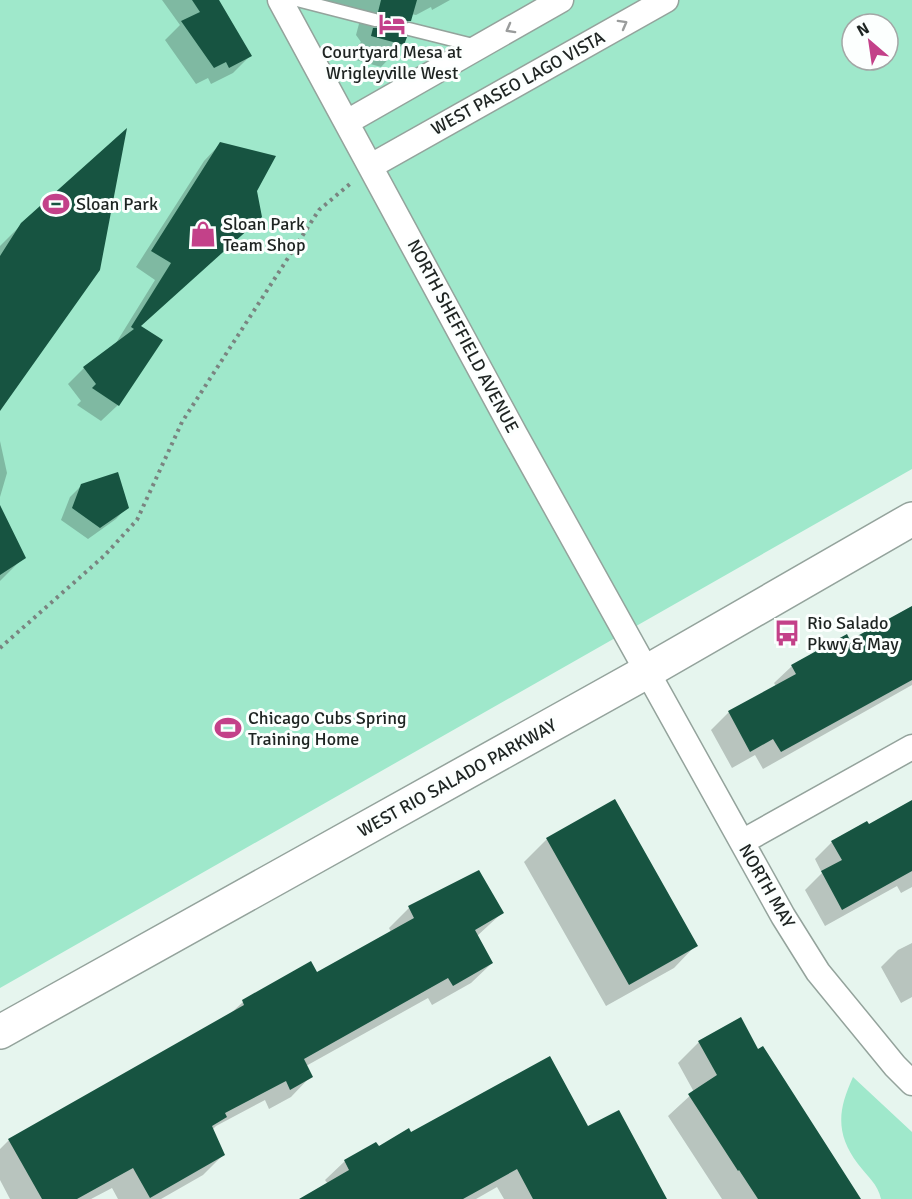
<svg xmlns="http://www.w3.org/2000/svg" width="912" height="1199" font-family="Signika,sans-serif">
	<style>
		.green { fill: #9fe8cb; fill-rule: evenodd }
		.shadow { fill: #0003 }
		.building { fill: #175441 }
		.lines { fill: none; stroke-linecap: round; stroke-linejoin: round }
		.lane-casing { stroke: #94a39c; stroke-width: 15 }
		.street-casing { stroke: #94a39c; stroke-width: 27 }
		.secondary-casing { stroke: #94a39c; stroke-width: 36 }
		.path { stroke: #7a8480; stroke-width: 4; stroke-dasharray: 3 4.5; stroke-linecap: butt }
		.lane { stroke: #fff; stroke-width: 12 }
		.street { stroke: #fff; stroke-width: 24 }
		.secondary { stroke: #fff; stroke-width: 33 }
		.oneway { stroke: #9a9c9c }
		.labels { text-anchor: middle; stroke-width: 6; stroke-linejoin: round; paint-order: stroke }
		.poi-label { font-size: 18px; fill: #1e2422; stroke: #fcfffe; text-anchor: start }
		.street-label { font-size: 18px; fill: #1e2422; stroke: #fcfffe }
	</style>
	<rect width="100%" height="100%" fill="#e6f5ee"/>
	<path class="green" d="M 0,0 L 912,0 L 912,469 L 0,988 ZM 852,24 L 888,24 L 888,60 L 852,60 Z
		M 853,1077 L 912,1132 L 912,1199 L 881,1199 C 878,1184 867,1176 858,1164 C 835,1133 838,1110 853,1077 Z"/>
	<path class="shadow" d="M 162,0 L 217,0 L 250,56 L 233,73 L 211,84 L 208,78 L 196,84 L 165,40 L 180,25 Z
		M 322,0 L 450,0 L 432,10 L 431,7 L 416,15 L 411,14 L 410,20 L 400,30 L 403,44 L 381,67 L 349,58 L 351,52 L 361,42 L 356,35 L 360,20 Z
		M 220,144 L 273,157 L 140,326 L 118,405 L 101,421 L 77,405 L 81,401 L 68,384 L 84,368 L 116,343 L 155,280 L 136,267 L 204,161 Z
		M 22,224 L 0,408 L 0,246 Z
		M 0,441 L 7,473 L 0,497 Z
		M 82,485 L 127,507 L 116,519 L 88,539 L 61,520 L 70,497 Z
		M 0,540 L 24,557 L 0,581 Z
		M 912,606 L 912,685 L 763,769 L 755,755 L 732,768 L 711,730 L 729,712 L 776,686 L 774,683 L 792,666 L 850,642 Z
		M 614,801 L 696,945 L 674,968 L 606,1006 L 524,862 L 547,839 Z
		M 912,802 L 912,887 L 901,893 L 897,886 L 825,926 L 805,890 L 822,873 L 815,859 L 832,842 L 869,826 Z
		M 409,908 L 502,913 L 477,936 L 492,963 L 471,983 L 432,1005 L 428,998 L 306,1066 L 311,1076 L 291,1097 L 269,1109 L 265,1100 L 216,1126 L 212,1130 L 223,1155 L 203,1175 L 161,1199 L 118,1199 L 112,1188 L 91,1199 L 10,1199 L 0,1180 L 0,1149 L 9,1140 L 230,1014 L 243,1002 L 316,974 L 391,932 L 389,928 Z
		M 912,943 L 912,997 L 901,1003 L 881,967 L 898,950 Z
		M 699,1042 L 758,1051 L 859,1199 L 722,1199 L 668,1116 L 694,1092 L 678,1063 Z
		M 588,1128 L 665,1199 L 504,1199 L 497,1187 L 476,1199 L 302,1199 L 328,1184 L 325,1180 L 345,1161 L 376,1144 L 378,1148 L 411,1134 Z"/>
	<path class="building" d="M 192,0 L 219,0 L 252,56 L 229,68 L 226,62 L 214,68 L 181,21 L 200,12 Z
		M 381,0 L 417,0 L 411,21 L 406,21 L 401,26 L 401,32 L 407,37 L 404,45 L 371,36 L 373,28 L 378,28 L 383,23 L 383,17 L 378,12 Z
		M 127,128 L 100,270 L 0,411 L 0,256 L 21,223 Z
		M 220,142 L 276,156 L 257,191 L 262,217 L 141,326 L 163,340 L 119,406 L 92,388 L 96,384 L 83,367 L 134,329 L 131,327 L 171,263 L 151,251 Z
		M 118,472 L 129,508 L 100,528 L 72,508 L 81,484 Z
		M 0,505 L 26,558 L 0,575 Z
		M 912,606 L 912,680 L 781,752 L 773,739 L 750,752 L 728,711 L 796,674 L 791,665 L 847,634 L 850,640 Z
		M 615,799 L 698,946 L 629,985 L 546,838 Z
		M 912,800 L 912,871 L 842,910 L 821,871 L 842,860 L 831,841 L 867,821 L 869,824 Z
		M 479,870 L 504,913 L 475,930 L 493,963 L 453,986 L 448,978 L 304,1059 L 313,1077 L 290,1090 L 286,1081 L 225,1113 L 227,1117 L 212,1126 L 225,1155 L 150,1198 L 133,1168 L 77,1199 L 42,1199 L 8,1139 L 244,1005 L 242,1000 L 311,961 L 317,972 L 414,918 L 408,906 Z
		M 741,1017 L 758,1049 L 763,1046 L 861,1199 L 758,1199 L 739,1170 L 738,1171 L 688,1094 L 717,1075 L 698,1041 Z
		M 550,1056 L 588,1126 L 619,1110 L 667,1199 L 533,1199 L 517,1169 L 463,1199 L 299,1199 L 349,1170 L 344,1160 L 376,1142 L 379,1146 L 409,1128 L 411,1132 Z"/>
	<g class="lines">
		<g class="lane-casing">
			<path id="lane" d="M 297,0 L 375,20
				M 409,29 L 477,46"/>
		</g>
		<g class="street-casing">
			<path id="street" d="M 280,0 L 515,434 L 783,916 L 818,972 L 895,1066 L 912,1083
				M 347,122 L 561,0
				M 371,166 L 666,0
				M 742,842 L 912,747"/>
		</g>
		<g class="secondary-casing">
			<path id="secondary" d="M 0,1032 L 648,671 L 912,519"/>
		</g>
		<path class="path" d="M 0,648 L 104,556 L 137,520 L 182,422 L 319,210 L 351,183"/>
		<use href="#lane" class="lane"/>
		<use href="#street" class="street"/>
		<use href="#secondary" class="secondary"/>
	</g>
	<defs><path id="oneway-chevron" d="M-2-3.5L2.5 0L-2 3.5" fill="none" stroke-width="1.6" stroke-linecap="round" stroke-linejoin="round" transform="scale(1.5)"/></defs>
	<g class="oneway">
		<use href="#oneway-chevron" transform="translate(623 24) rotate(-29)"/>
		<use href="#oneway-chevron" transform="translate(510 29) rotate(151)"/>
	</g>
	<defs>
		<g id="hotel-bare" transform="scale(2.07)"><path d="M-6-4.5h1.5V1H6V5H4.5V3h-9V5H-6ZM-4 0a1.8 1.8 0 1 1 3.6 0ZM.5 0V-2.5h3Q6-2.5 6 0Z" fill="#c34189" stroke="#fcfffe" stroke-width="2.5" paint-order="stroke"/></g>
		<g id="stadium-bare" transform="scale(2.07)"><path d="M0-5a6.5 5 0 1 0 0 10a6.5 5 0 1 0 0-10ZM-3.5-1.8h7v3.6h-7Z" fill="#c34189" stroke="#fcfffe" stroke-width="2.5" paint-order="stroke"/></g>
		<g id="shop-bare" transform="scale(2.07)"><path d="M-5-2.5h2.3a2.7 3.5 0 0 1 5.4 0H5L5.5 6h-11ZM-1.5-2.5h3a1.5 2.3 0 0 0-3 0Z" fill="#c34189" stroke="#fcfffe" stroke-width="2.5" paint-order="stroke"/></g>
		<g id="bus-bare" transform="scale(2.07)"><path d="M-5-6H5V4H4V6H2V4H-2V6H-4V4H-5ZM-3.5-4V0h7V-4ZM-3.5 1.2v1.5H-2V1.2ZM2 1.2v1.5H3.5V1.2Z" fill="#c34189" stroke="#fcfffe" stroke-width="2.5" paint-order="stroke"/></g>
	</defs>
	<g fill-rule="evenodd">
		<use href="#hotel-bare" x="392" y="24"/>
		<use href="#stadium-bare" x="56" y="204"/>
		<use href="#shop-bare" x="203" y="234"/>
		<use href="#bus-bare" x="787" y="633"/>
		<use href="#stadium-bare" x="228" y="728"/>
	</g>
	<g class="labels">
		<g class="poi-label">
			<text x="392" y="58" text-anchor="middle">Courtyard Mesa at<tspan x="392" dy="21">Wrigleyville West</tspan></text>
			<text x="76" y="210">Sloan Park</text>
			<text x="223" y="230">Sloan Park<tspan x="223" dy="21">Team Shop</tspan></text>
			<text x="807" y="629">Rio Salado<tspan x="807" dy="21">Pkwy &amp; May</tspan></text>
			<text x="248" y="724">Chicago Cubs Spring<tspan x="248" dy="21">Training Home</tspan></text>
		</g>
		<g class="street-label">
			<text transform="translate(518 83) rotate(-29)" y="6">WEST PASEO LAGO VISTA</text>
			<text transform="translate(463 336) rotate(62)" y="6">NORTH SHEFFIELD AVENUE</text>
			<text transform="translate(457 778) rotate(-29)" y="6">WEST RIO SALADO PARKWAY</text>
			<text transform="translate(767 886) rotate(60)" y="6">NORTH MAY</text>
		</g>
	</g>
	<g transform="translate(870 42) rotate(331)"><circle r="28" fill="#fcfffe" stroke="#a3a7a6" stroke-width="1.5"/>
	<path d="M0-4.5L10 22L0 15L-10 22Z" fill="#c34189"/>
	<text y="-9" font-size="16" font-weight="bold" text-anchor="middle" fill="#1e2422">N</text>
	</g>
</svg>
